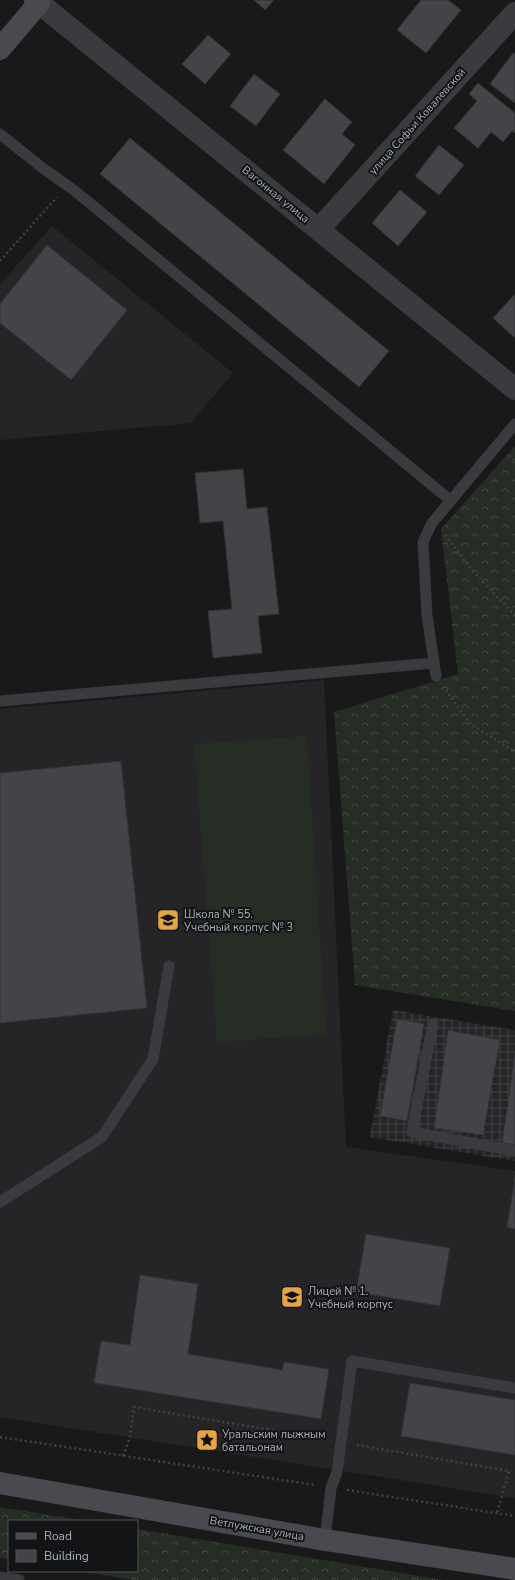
<svg xmlns="http://www.w3.org/2000/svg" width="515" height="1580" font-family="'Nunito Sans',sans-serif">
	<style>
		.built { fill: #252527 }
		.industrial { fill: url(#industrial-grid) }
		.forest { fill: url(#forest-crowns) }
		.garden { fill: #252d25 }
		.building { fill: #434447; stroke: #333336 }
		.lines { fill: none; stroke-linecap: round; stroke-linejoin: round }
		.path { stroke: #404246; stroke-width: 2.5; stroke-dasharray: 2 3; stroke-linecap: butt }
		.lane { stroke: #3a3b3f; stroke-width: 11 }
		.street { stroke: #3a3b3f; stroke-width: 22 }
		.secondary { stroke: #484a4f; stroke-width: 22 }
		.labels { text-anchor: middle; stroke-width: 4; stroke-linejoin: round; paint-order: stroke }
		.street-label { font-size: 11px; fill: #acb1b9; stroke: #131415 }
		.poi-label { font-size: 11px; fill: #acb1b9; stroke: #131415; text-anchor: start }
	</style>
	<defs>
		<pattern id="industrial-grid" width="8" height="8" patternUnits="userSpaceOnUse"><rect width="8" height="8" fill="#252527"/><path d="M0 4h8M4 0v8" fill="none" stroke="#424244"/></pattern>
		<pattern id="forest-crowns" width="20" height="18" patternUnits="userSpaceOnUse"><rect width="20" height="18" fill="#252d25"/><path d="M2 6a3 3 0 1 1 6 0M12 15a3 3 0 1 1 6 0" fill="none" stroke="#424943"/></pattern>
	</defs>
	<rect width="100%" height="100%" fill="#19191a"/>
	<path class="built" d="M 52,226 L 233,373 L 191,423 L 0,440 L 0,284 Z
		M 324,680 L 346,1147 L 515,1171 L 515,1498 L 0,1417 L 0,709 Z"/>
	<path class="industrial" d="M 393,1010 L 515,1030 L 515,1161 L 370,1137 Z"/>
	<path class="forest" d="M 515,446 L 515,1011 L 355,985 L 334,712 L 458,674 L 441,529 Z
		M 0,1507 L 87,1521 L 9,1521 L 9,1559 L 0,1558 Z
		M 137,1529 L 444,1580 L 132,1580 L 79,1571 L 137,1571 Z"/>
	<path class="garden" d="M 307,736 L 326,1035 L 217,1042 L 194,744 Z"/>
	<path class="building" d="M 254,0 L 274,0 L 265,10 Z
		M 421,0 L 448,0 L 461,10 L 426,53 L 397,30 Z
		M 208,35 L 231,54 L 205,84 L 182,64 Z
		M 513,53 L 515,54 L 515,103 L 490,84 Z
		M 254,74 L 280,94 L 256,126 L 230,106 Z
		M 478,83 L 515,113 L 515,133 L 512,131 L 503,142 L 491,132 L 478,148 L 454,128 L 477,101 L 469,94 Z
		M 325,99 L 352,122 L 342,134 L 355,145 L 324,184 L 283,150 Z
		M 130,138 L 389,351 L 359,387 L 100,174 Z
		M 439,145 L 464,165 L 439,195 L 415,176 Z
		M 400,190 L 427,212 L 398,246 L 372,223 Z
		M 47,245 L 127,310 L 71,380 L 0,323 L 0,304 Z
		M 515,294 L 515,338 L 493,318 Z
		M 243,469 L 247,509 L 267,507 L 279,614 L 258,616 L 262,653 L 213,658 L 208,611 L 232,609 L 223,521 L 200,523 L 195,473 Z
		M 121,761 L 147,1008 L 0,1023 L 0,773 Z
		M 397,1019 L 424,1024 L 407,1121 L 380,1116 Z
		M 448,1030 L 500,1040 L 483,1135 L 434,1128 Z
		M 515,1053 L 515,1145 L 502,1143 Z
		M 515,1178 L 515,1229 L 507,1227 Z
		M 366,1234 L 450,1248 L 440,1306 L 356,1292 Z
		M 140,1275 L 198,1284 L 188,1354 L 282,1370 L 284,1362 L 329,1369 L 321,1419 L 94,1383 L 101,1341 L 130,1345 Z
		M 410,1383 L 515,1400 L 515,1455 L 401,1436 Z"/>
	<g class="lines">
		<path class="path" d="M 0,261 L 57,197
			M 509,456 L 515,461
			M 445,535 L 472,570 L 515,616
			M 446,690 L 469,723 L 515,752
			M 0,1437 L 315,1485
			M 357,1445 L 509,1471 L 497,1513
			M 123,1456 L 130,1437 L 134,1407 L 324,1439
			M 347,1490 L 515,1516"/>
		<path class="lane" d="M 0,134 L 44,169 L 75,191 L 450,500
			M 436,676 L 427,615 L 423,542 L 432,523 L 515,424
			M 0,701 L 434,663
			M 433,1024 L 412,1132 L 515,1151
			M 0,1202 L 102,1137 L 153,1059 L 169,966
			M 325,1540 L 331,1488 L 337,1472 L 352,1361 L 515,1388
			M 0,1577 L 19,1580"/>
		<path class="street" d="M 39,3 L 515,389
			M 319,229 L 515,13"/>
		<path class="secondary" d="M 0,49 L 39,3 L 35,0
			M 0,1483 L 325,1540 L 515,1569"/>
	</g>
	<defs>
		<g id="school-square" transform="scale(1.15)"><rect x="-9" y="-9" width="18" height="18" rx="4" fill="#e6a545" stroke="#131415"/><path d="M0-5L7-2L0 1L-7-2ZM-4 1L0 2.5L4 1V4Q0 6-4 4Z" fill="#111"/></g>
		<g id="sight-square" transform="scale(1.15)"><rect x="-9" y="-9" width="18" height="18" rx="4" fill="#e6a545" stroke="#131415"/><path d="M0-6L1.8-2.2L6-1.7L2.9 1.2L3.7 5.4L0 3.3L-3.7 5.4L-2.9 1.2L-6-1.7L-1.8-2.2Z" fill="#111"/></g>
	</defs>
	<g fill-rule="evenodd">
		<use href="#school-square" x="168" y="920"/>
		<use href="#school-square" x="292" y="1297"/>
		<use href="#sight-square" x="207" y="1440"/>
	</g>
	<g class="labels">
		<g class="street-label">
			<text transform="translate(417 121) rotate(-48)" y="4">улица Софьи Ковалевской</text>
			<text transform="translate(276 194) rotate(39)" y="4">Вагонная улица</text>
			<text transform="translate(257 1528) rotate(10)" y="4">Ветлужская улица</text>
		</g>
		<g class="poi-label">
			<text x="184" y="918">Школа № 55.<tspan x="184" dy="13">Учебный корпус № 3</tspan></text>
			<text x="308" y="1295">Лицей № 1.<tspan x="308" dy="13">Учебный корпус</tspan></text>
			<text x="222" y="1438">Уральским лыжным<tspan x="222" dy="13">батальонам</tspan></text>
		</g>
	</g>
	<rect x="8" y="1520" width="130" height="52" fill="#131415" stroke="#505357"/>
	<rect x="16" y="1533" width="20" height="6" fill="#484a4f" stroke="#505357"/>
	<text x="44" y="1540" font-size="12" fill="#acb1b9">Road</text>
	<rect x="16" y="1550" width="20" height="12" fill="#434447" stroke="#505357"/>
	<text x="44" y="1560" font-size="12" fill="#acb1b9">Building</text>
</svg>
